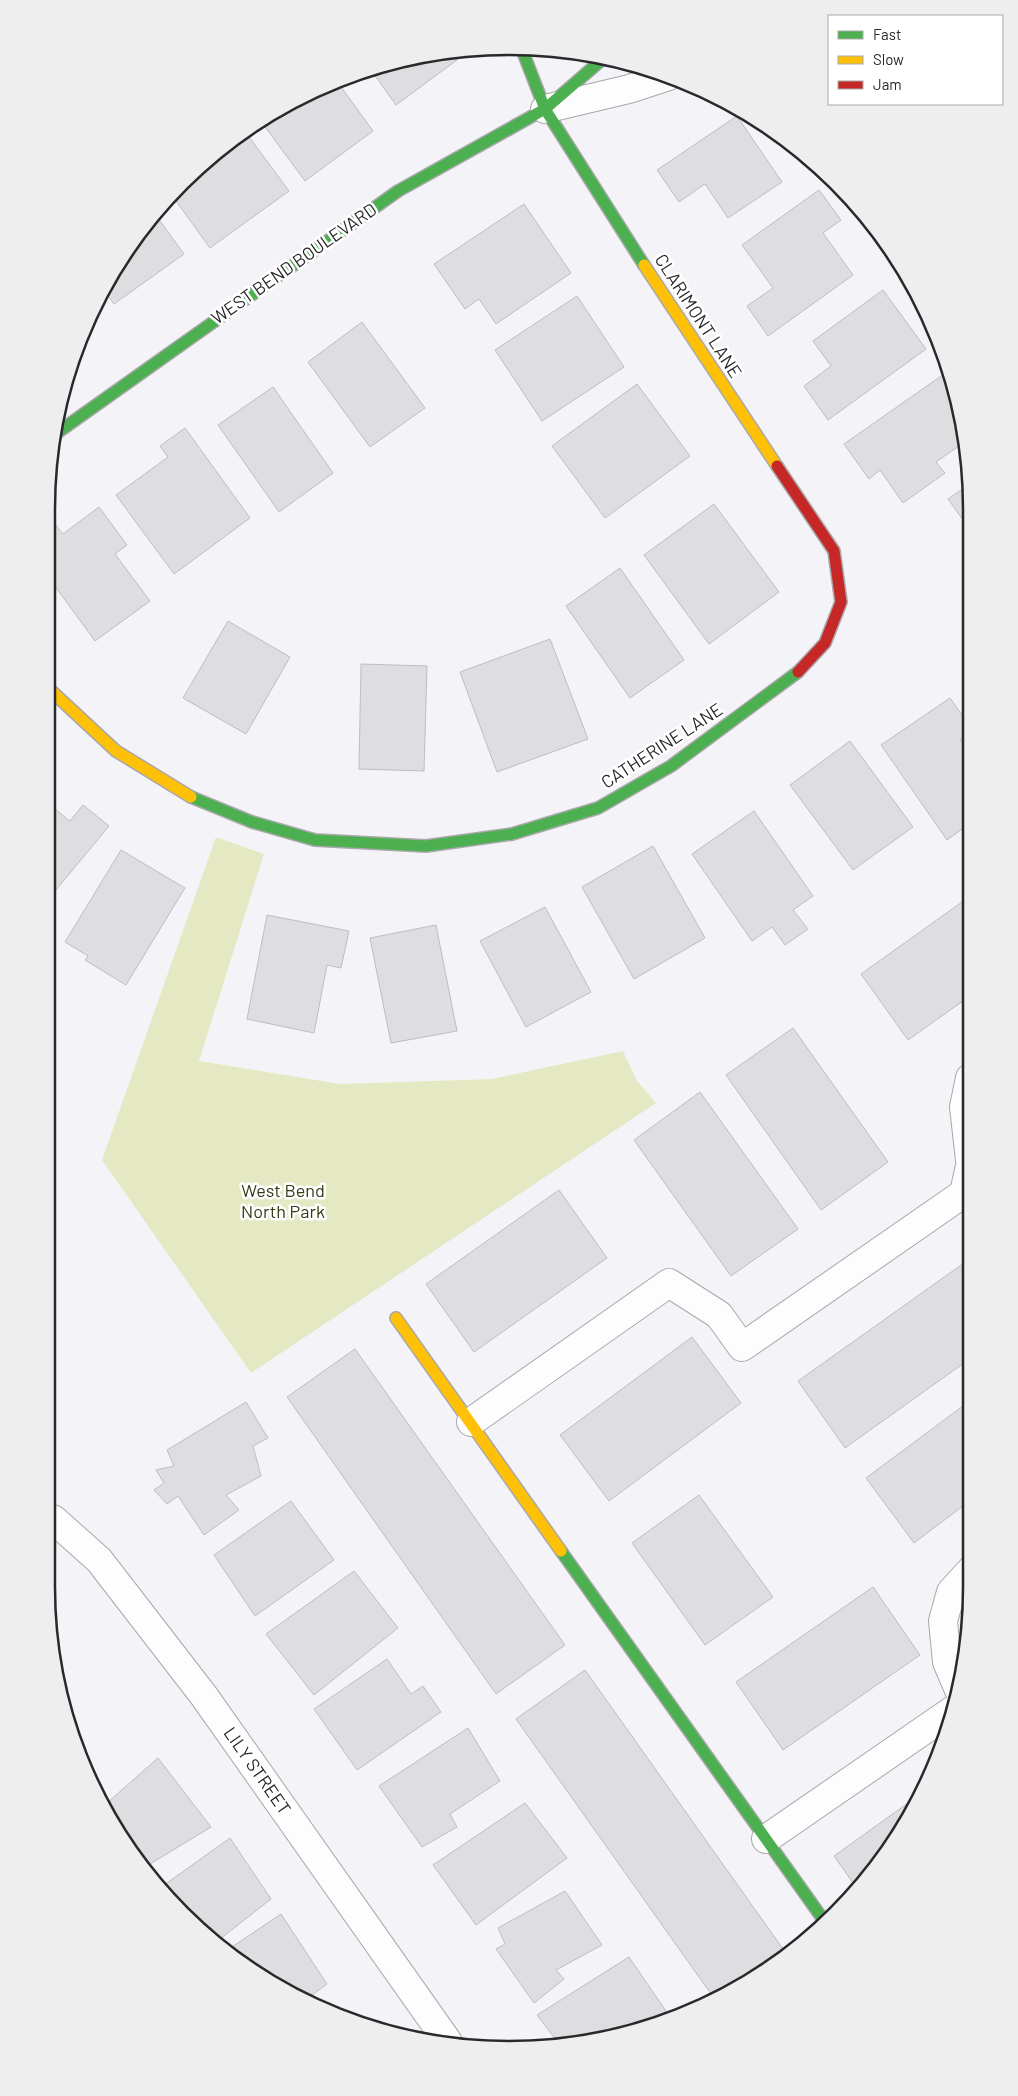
<svg xmlns="http://www.w3.org/2000/svg" width="1018" height="2096" font-family="Barlow,sans-serif">
	<style>
		.park { fill: #e5e9c3 }
		.building { fill: #dedde0; stroke: #bebdbf }
		.lines { fill: none; stroke-linecap: round; stroke-linejoin: round }
		.street-casing { stroke: #a8a8aa; stroke-width: 30 }
		.fast-casing { stroke: #a8a8aa; stroke-width: 14 }
		.slow-casing { stroke: #a8a8aa; stroke-width: 14 }
		.jam-casing { stroke: #a8a8aa; stroke-width: 14 }
		.street { stroke: #fdfdfe; stroke-width: 28 }
		.fast { stroke: #4caf50; stroke-width: 11 }
		.slow { stroke: #ffc107; stroke-width: 11 }
		.jam { stroke: #c62828; stroke-width: 11 }
		.labels { text-anchor: middle; stroke-width: 5; stroke-linejoin: round; paint-order: stroke }
		.street-label { font-size: 18px; fill: #29292b; stroke: #fff }
		.park-label { font-size: 18px; fill: #373a15; stroke: #fff }
		.rim { fill: none; stroke: #29292b; stroke-width: 2.5 }
	</style>
	<rect width="100%" height="100%" fill="#f4f4f8"/>
	<path class="park" d="M 216,837 L 264,854 L 199,1061 L 340,1084 L 492,1079 L 623,1051 L 637,1081 L 656,1103 L 251,1373 L 102,1160 Z"/>
	<path class="building" d="M 451,52 L 457,60 L 396,105 L 371,70 L 419,55 Z
		M 336,80 L 373,131 L 305,181 L 260,120 Z
		M 737,116 L 782,182 L 728,218 L 705,184 L 679,202 L 657,170 Z
		M 244,130 L 289,191 L 210,248 L 171,194 L 182,182 Z
		M 819,190 L 841,220 L 823,233 L 853,275 L 768,336 L 747,306 L 773,288 L 742,245 Z
		M 524,204 L 571,273 L 496,324 L 479,299 L 465,309 L 434,264 Z
		M 155,214 L 184,254 L 114,304 L 104,290 L 124,252 Z
		M 883,290 L 926,349 L 828,420 L 804,386 L 831,366 L 813,341 Z
		M 577,296 L 624,367 L 542,421 L 495,350 Z
		M 362,322 L 425,408 L 370,447 L 308,362 Z
		M 944,374 L 950,382 L 966,441 L 936,462 L 945,473 L 903,503 L 880,470 L 869,479 L 844,444 Z
		M 637,384 L 690,456 L 605,518 L 552,446 Z
		M 273,387 L 333,473 L 279,512 L 218,425 Z
		M 185,428 L 250,518 L 174,574 L 116,495 L 168,457 L 160,446 Z
		M 968,485 L 968,527 L 948,499 Z
		M 714,504 L 779,592 L 709,644 L 644,555 Z
		M 99,507 L 127,545 L 115,554 L 150,601 L 95,641 L 46,574 L 46,531 L 55,524 L 63,534 Z
		M 620,568 L 684,660 L 630,698 L 566,606 Z
		M 228,621 L 290,657 L 246,734 L 183,698 Z
		M 550,639 L 588,739 L 497,772 L 460,672 Z
		M 361,664 L 427,666 L 424,771 L 359,769 Z
		M 950,698 L 969,725 L 969,734 L 960,740 L 969,752 L 969,824 L 947,840 L 881,745 Z
		M 850,741 L 913,827 L 853,870 L 790,785 Z
		M 46,802 L 70,821 L 83,805 L 109,826 L 46,902 Z
		M 754,811 L 813,896 L 793,910 L 808,929 L 785,945 L 772,927 L 752,941 L 692,854 Z
		M 653,846 L 705,938 L 634,979 L 582,887 Z
		M 121,850 L 185,888 L 126,985 L 85,960 L 88,956 L 65,942 Z
		M 969,897 L 970,996 L 908,1040 L 861,974 Z
		M 545,907 L 591,992 L 526,1027 L 480,941 Z
		M 267,915 L 349,931 L 341,968 L 327,965 L 314,1033 L 247,1019 Z
		M 436,925 L 457,1031 L 391,1043 L 370,938 Z
		M 793,1028 L 888,1162 L 821,1210 L 726,1075 Z
		M 700,1092 L 798,1229 L 731,1276 L 634,1140 Z
		M 559,1190 L 607,1258 L 474,1352 L 426,1284 Z
		M 971,1258 L 971,1358 L 845,1448 L 798,1381 Z
		M 692,1337 L 741,1403 L 609,1501 L 560,1435 Z
		M 355,1349 L 565,1645 L 496,1694 L 287,1397 Z
		M 971,1400 L 971,1500 L 914,1543 L 866,1478 Z
		M 246,1402 L 268,1438 L 253,1446 L 261,1476 L 226,1495 L 239,1510 L 204,1535 L 178,1496 L 167,1504 L 154,1490 L 164,1483 L 156,1470 L 174,1466 L 167,1450 Z
		M 699,1495 L 773,1597 L 705,1645 L 632,1543 Z
		M 291,1501 L 334,1560 L 255,1616 L 214,1555 Z
		M 354,1571 L 398,1628 L 314,1695 L 266,1634 Z
		M 873,1587 L 920,1655 L 783,1750 L 736,1682 Z
		M 387,1659 L 411,1694 L 423,1686 L 441,1712 L 357,1770 L 314,1709 Z
		M 585,1670 L 788,1956 L 716,2001 L 516,1719 Z
		M 468,1728 L 500,1781 L 450,1814 L 457,1827 L 422,1847 L 379,1786 Z
		M 158,1758 L 211,1827 L 142,1869 L 107,1803 Z
		M 915,1798 L 858,1890 L 834,1856 Z
		M 525,1803 L 567,1858 L 476,1925 L 433,1865 Z
		M 230,1838 L 271,1899 L 215,1943 L 204,1935 L 160,1888 Z
		M 565,1891 L 602,1945 L 556,1970 L 564,1979 L 534,2003 L 496,1949 L 505,1944 L 498,1928 Z
		M 281,1914 L 327,1984 L 307,1999 L 277,1988 L 226,1951 Z
		M 629,1957 L 666,2011 L 653,2020 L 570,2046 L 560,2045 L 537,2015 Z"/>
	<g class="lines">
		<g class="street-casing">
			<path id="street" d="M 545,109 L 629,89 L 669,76
				M 970,1078 L 964,1107 L 970,1160
				M 471,1422 L 669,1283 L 719,1315 L 742,1347 L 964,1193 L 970,1166
				M 46,1518 L 53,1519 L 99,1560 L 204,1696 L 448,2042
				M 959,1690 L 947,1662 L 943,1621 L 951,1592 L 972,1569
				M 766,1839 L 953,1710"/>
		</g>
		<g class="fast-casing">
			<path id="fast" d="M 521,47 L 545,109 L 644,265
				M 54,435 L 398,191 L 545,109 L 605,57
				M 191,797 L 252,822 L 315,840 L 426,846 L 512,834 L 598,808 L 671,766 L 798,672
				M 561,1551 L 825,1922"/>
		</g>
		<g class="slow-casing">
			<path id="slow" d="M 644,265 L 777,466
				M 46,686 L 116,751 L 191,797
				M 396,1318 L 561,1551"/>
		</g>
		<g class="jam-casing">
			<path id="jam" d="M 777,466 L 834,551 L 841,602 L 825,643 L 798,672"/>
		</g>
		<use href="#street" class="street"/>
		<use href="#fast" class="fast"/>
		<use href="#slow" class="slow"/>
		<use href="#jam" class="jam"/>
	</g>
	<g class="labels">
		<g class="street-label">
			<text transform="translate(294 264) rotate(-35)" y="6">WEST BEND BOULEVARD</text>
			<text transform="translate(698 316) rotate(57)" y="6">CLARIMONT LANE</text>
			<text transform="translate(662 746) rotate(-33)" y="6">CATHERINE LANE</text>
			<text transform="translate(257 1771) rotate(55)" y="6">LILY STREET</text>
		</g>
		<g class="park-label">
			<text x="283" y="1197">West Bend<tspan x="283" dy="21">North Park</tspan></text>
		</g>
	</g>
	<path d="M0 0H1018V2096H0ZM509 55H509A454 454 0 0 1 963 509V1587A454 454 0 0 1 509 2041H509A454 454 0 0 1 55 1587V509A454 454 0 0 1 509 55Z" fill="#eee" fill-rule="evenodd"/>
	<path class="rim" d="M509 55H509A454 454 0 0 1 963 509V1587A454 454 0 0 1 509 2041H509A454 454 0 0 1 55 1587V509A454 454 0 0 1 509 55Z"/>
	<rect x="828" y="15" width="175" height="90" fill="#ffffff" stroke="#a9a9aa"/>
	<rect x="838" y="31" width="25" height="8" fill="#4caf50" stroke="#a9a9aa"/>
	<text x="873" y="40" font-size="15" fill="#29292b">Fast</text>
	<rect x="838" y="56" width="25" height="8" fill="#ffc107" stroke="#a9a9aa"/>
	<text x="873" y="65" font-size="15" fill="#29292b">Slow</text>
	<rect x="838" y="81" width="25" height="8" fill="#c62828" stroke="#a9a9aa"/>
	<text x="873" y="90" font-size="15" fill="#29292b">Jam</text>
</svg>
